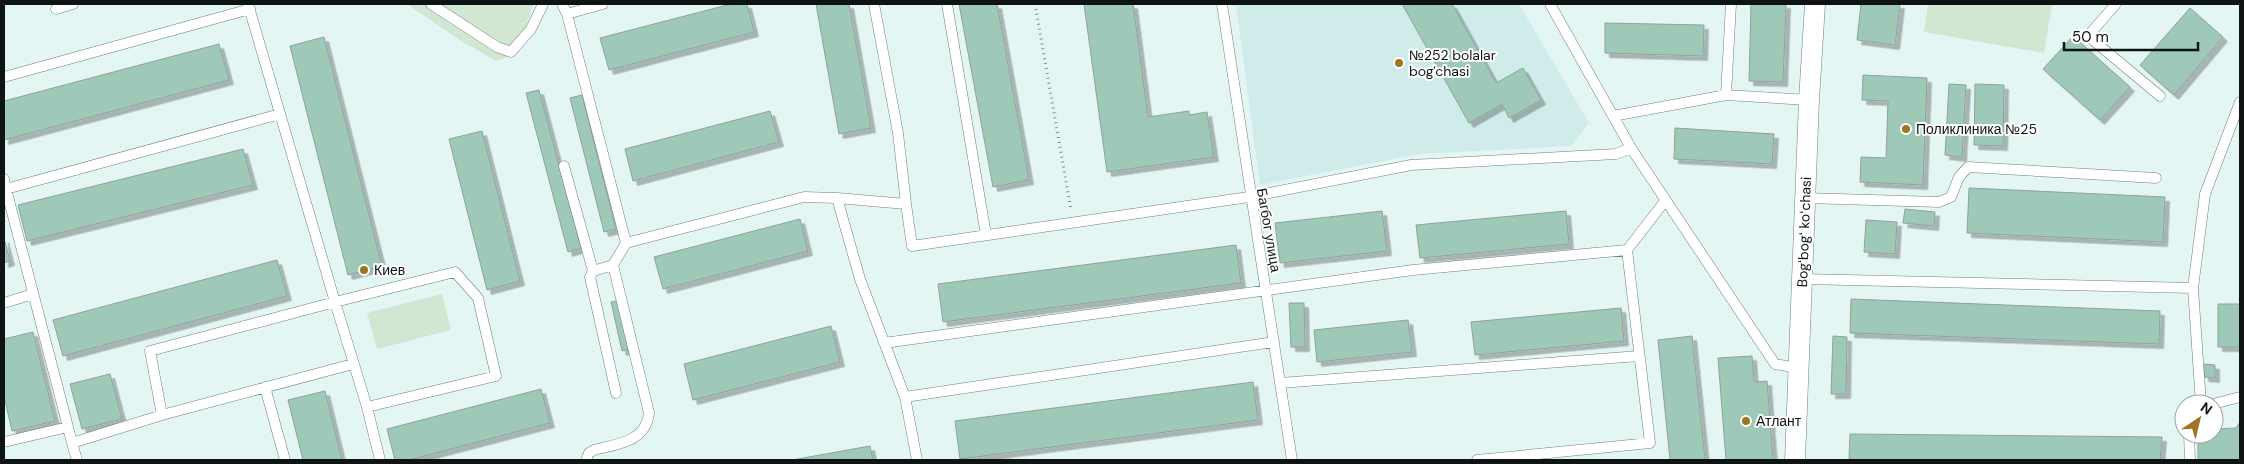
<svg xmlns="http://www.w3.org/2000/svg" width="2244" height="464" font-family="'DM Sans',sans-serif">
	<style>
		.built { fill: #cfecea }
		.green { fill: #d1e7d2 }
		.building { fill: #9ec9b8; stroke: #91a19a; filter: url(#shadow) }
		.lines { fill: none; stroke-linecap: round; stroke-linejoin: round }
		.lane-casing { stroke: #6e807e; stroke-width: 11 }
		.street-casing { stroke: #6e807e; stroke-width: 21 }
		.path { stroke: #83908f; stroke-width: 3; stroke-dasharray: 1 4; stroke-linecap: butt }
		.lane { stroke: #fff; stroke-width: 10 }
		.street { stroke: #fff; stroke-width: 20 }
		.poi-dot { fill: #9e7623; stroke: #fefffe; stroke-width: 2 }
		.labels { text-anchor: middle; stroke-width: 4; stroke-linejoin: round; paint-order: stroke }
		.poi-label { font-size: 14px; fill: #0d1413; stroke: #fefffe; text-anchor: start }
		.street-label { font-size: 14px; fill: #0d1413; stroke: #fefffe }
	</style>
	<defs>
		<filter id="shadow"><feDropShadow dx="4.5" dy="4.5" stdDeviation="0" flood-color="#0004"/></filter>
	</defs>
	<rect width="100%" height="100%" fill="#e3f6f4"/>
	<path class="built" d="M 1236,4 L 1519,4 L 1589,123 L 1571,146 L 1420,154 L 1260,185 Z"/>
	<path class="green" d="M 407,4 L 533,4 L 518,53 L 496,61 L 460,40 Z
		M 1928,4 L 2052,4 L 2044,53 L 1924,32 Z
		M 442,294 L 451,330 L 377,349 L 367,313 Z"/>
	<path class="building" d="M 731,4 L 747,4 L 754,32 L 609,70 L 600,38 Z
		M 816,4 L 849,4 L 871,128 L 839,134 Z
		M 959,4 L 997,4 L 1029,180 L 993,187 Z
		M 1084,4 L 1133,4 L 1148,117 L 1189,111 L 1189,115 L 1207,112 L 1214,157 L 1107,172 Z
		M 1402,4 L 1452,4 L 1496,83 L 1523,68 L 1541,100 L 1509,118 L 1502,104 L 1469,123 Z
		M 1751,4 L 1786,4 L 1783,82 L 1749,81 Z
		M 1861,4 L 1900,4 L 1895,45 L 1857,40 Z
		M 2190,8 L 2223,37 L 2174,95 L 2140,65 Z
		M 1605,23 L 1704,25 L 1703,56 L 1605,53 Z
		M 2073,36 L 2130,87 L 2100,120 L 2043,69 Z
		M 324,37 L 382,266 L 348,275 L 290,46 Z
		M 219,44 L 229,80 L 4,140 L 4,101 Z
		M 1863,75 L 1927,78 L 1923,185 L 1860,182 L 1861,157 L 1886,158 L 1888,101 L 1862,100 Z
		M 1949,84 L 1966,85 L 1962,157 L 1945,155 Z
		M 1975,84 L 2004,85 L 2003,146 L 1974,145 Z
		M 539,90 L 581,248 L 568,252 L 526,93 Z
		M 582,95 L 616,229 L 604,232 L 570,98 Z
		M 770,111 L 779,142 L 633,181 L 625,149 Z
		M 1675,128 L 1774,134 L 1772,164 L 1674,159 Z
		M 482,131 L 520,281 L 487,290 L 449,139 Z
		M 243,149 L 253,185 L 27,241 L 18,205 Z
		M 1969,188 L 2165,197 L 2163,242 L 1967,233 Z
		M 1905,209 L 1935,212 L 1934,226 L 1903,223 Z
		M 1382,211 L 1387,251 L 1280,263 L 1275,223 Z
		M 1566,211 L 1569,244 L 1420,258 L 1416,225 Z
		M 800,219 L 808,251 L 663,289 L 654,257 Z
		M 1866,220 L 1897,222 L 1895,254 L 1864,252 Z
		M 4,238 L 10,261 L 4,263 Z
		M 1236,245 L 1241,283 L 943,322 L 938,284 Z
		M 277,260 L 287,296 L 63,356 L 53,320 Z
		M 1851,299 L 2160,311 L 2159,344 L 1850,333 Z
		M 621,300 L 633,348 L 622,351 L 611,302 Z
		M 1289,303 L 1304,303 L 1305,347 L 1291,347 Z
		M 2218,304 L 2240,304 L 2240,347 L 2218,347 Z
		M 1621,308 L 1624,341 L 1475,355 L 1471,322 Z
		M 1408,320 L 1412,352 L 1317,362 L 1314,330 Z
		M 831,326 L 840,362 L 693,400 L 684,364 Z
		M 33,332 L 55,421 L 12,431 L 4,396 L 4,339 Z
		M 1692,336 L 1705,460 L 1670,460 L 1658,340 Z
		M 1833,336 L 1847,337 L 1846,394 L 1831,394 Z
		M 1752,356 L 1754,382 L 1767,381 L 1773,460 L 1726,460 L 1718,358 Z
		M 2204,364 L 2215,365 L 2215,378 L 2204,377 Z
		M 110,374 L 122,419 L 82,429 L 70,384 Z
		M 1253,382 L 1258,420 L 960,459 L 955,421 Z
		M 541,389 L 550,423 L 409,460 L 395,460 L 387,429 Z
		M 325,391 L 342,460 L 303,460 L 288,400 Z
		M 2240,422 L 2240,460 L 2198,460 L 2198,434 L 2214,434 L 2214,429 L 2236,428 Z
		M 1850,434 L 2162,437 L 2160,460 L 1849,460 Z
		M 870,446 L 873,460 L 792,460 Z"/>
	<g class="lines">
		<g class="lane-casing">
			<path id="lane" d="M 431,4 L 497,47 L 511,52 L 531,29 L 543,4
				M 562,4 L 567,14 L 626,243 L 613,265 L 649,413 C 646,442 617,444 594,450 L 589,453 L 586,460
				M 874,4 L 898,133 L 906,204
				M 947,4 L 986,235
				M 1222,4 C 1244,156 1269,308 1292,460
				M 1550,4 L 1631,148 L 1775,364 L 1798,368
				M 2114,4 L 2115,5 L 2088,36 L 2160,96
				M 56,9 L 73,4
				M 567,14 L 603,4
				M 4,77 L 250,9
				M 1726,95 L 1731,4
				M 1613,116 L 1726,95 L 1809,100
				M 564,166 L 593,271
				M 4,179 L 6,189 L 280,114
				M 837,198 L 860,279 L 905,397 L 917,460
				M 1805,198 L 1939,202 L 1951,197 L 1959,177 L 1968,167 L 2156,178
				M 626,243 L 804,197 L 837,198 L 906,204 L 912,246 L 1249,197 L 1411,165 L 1616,154 L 1631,148
				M 613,265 L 593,271 L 590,277 L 616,393
				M 1803,279 L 2193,288
				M 4,303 L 33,294
				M 884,343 L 1413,270 L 1627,250
				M 1280,383 L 1639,356
				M 265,387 L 285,460
				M 905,397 L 1274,342
				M 2201,404 L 2193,288 L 2205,194 L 2240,102
				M 2213,404 L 2240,397
				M 367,407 L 496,376 L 478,298 L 455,272 L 335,302 L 367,407 L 380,460
				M 162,415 L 353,364
				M 68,427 L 72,443 L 162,415 L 150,351 L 335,302 L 248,4
				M 2189,434 L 2190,460
				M 4,442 L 68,427 L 6,189
				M 72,443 L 77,460
				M 1477,460 L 1650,443 L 1627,250 L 1665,201"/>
		</g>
		<g class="street-casing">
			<path id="street" d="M 1795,460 L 1809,100 L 1815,4"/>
		</g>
		<path class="path" d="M 1035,4 L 1071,210"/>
		<use href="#lane" class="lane"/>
		<use href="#street" class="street"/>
	</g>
	<g class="poi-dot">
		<circle cx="1399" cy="63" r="5"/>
		<circle cx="1906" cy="129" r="5"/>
		<circle cx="364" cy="270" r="5"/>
		<circle cx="1746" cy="421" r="5"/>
	</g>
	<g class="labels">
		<g class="poi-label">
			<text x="1409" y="60">№252 bolalar<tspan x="1409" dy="16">bog'chasi</tspan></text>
			<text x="1916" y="134">Поликлиника №25</text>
			<text x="374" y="275">Киев</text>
			<text x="1756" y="426">Атлант</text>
		</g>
		<g class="street-label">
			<text transform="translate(1269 230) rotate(80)" y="5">Багбог улица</text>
			<text transform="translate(1804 232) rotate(-88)" y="5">Bogʻbogʻ koʻchasi</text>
		</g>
	</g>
	<rect width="2244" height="464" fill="none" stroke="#0d1413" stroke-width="10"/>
	<g transform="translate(2199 419) rotate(35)"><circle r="24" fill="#fefffe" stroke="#9ea1a0"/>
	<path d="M0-4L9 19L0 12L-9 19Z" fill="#9e7623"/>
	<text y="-8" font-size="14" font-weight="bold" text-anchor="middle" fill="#0d1413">N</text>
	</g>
	<path d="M2064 42v8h134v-8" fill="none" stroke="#0d1413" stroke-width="2.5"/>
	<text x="2072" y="42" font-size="15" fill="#0d1413" stroke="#fefffe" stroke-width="4" paint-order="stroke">50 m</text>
</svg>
